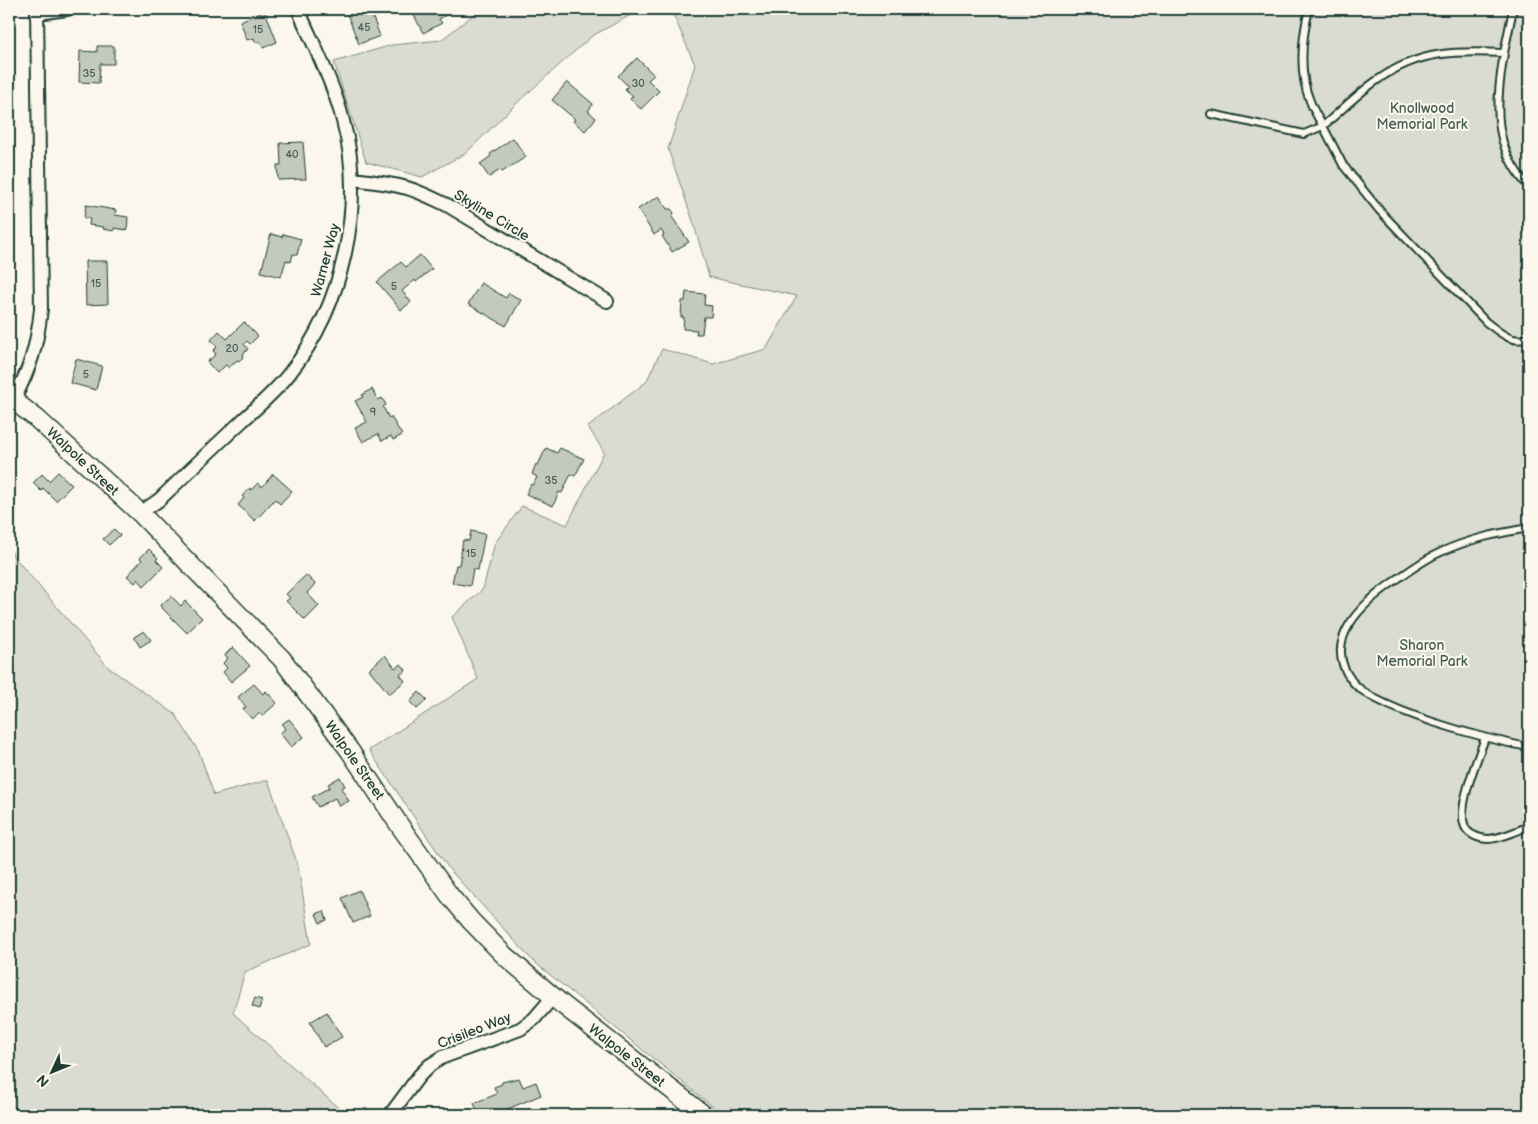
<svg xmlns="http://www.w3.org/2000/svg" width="1538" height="1124" font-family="'Balsamiq Sans',sans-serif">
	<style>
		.green { fill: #dbdcd1; stroke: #7d8c82 }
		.building { fill: #c4c9be; stroke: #1f3d34 }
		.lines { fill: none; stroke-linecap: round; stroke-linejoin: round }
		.service-casing { stroke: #1f3d34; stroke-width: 10 }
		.minor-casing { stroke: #1f3d34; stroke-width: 16 }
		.secondary-casing { stroke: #1f3d34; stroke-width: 21 }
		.service { stroke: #fbf7ec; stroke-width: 6 }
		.minor { stroke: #fbf7ec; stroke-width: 12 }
		.secondary { stroke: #fbf7ec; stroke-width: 18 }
		.labels { text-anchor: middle; stroke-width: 4; stroke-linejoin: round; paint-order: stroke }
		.number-label { font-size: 11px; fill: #486056 }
		.park-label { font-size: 14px; fill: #455d53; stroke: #fbf7ec }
		.street-label { font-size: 14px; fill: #1f3d34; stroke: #fbf7ec }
	</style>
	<rect width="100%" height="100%" fill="#fbf7ec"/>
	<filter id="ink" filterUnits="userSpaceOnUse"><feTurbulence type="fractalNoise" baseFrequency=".02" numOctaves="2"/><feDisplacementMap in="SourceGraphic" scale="10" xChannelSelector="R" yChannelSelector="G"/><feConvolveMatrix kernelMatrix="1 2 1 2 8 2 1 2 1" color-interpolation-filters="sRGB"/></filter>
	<g filter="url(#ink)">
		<path class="green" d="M 470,9 L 642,9 L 592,36 L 520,100 L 466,153 L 422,177 L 366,162 L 334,62 L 392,45 L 441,40 L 473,15 Z
			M 671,9 L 1529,9 L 1529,1115 L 723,1115 L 533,961 L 449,869 L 369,750 L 478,679 L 452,617 L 483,589 L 495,543 L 522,506 L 567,525 L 604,452 L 588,427 L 646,382 L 662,349 L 713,364 L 766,349 L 797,296 L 709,277 L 693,221 L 668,149 L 695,65 Z
			M 9,547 L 15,558 L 109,668 L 175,714 L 199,752 L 214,795 L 268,780 L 298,866 L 311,944 L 245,972 L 233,1013 L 345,1114 L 345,1115 L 9,1115 Z"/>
		<path class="building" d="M 345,9 L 368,9 L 369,13 L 374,11 L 376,17 L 373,18 L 380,36 L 359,44 Z
			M 411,9 L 447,9 L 450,13 L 439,19 L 442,23 L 423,33 Z
			M 265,11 L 277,42 L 263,48 L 260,41 L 256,43 L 254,38 L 247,40 L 240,21 Z
			M 97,46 L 114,46 L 114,64 L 100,64 L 99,83 L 79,82 L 80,51 L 97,52 Z
			M 637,58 L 654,75 L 648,80 L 659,91 L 641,109 L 630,99 L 633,96 L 625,89 L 628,86 L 618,76 Z
			M 567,82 L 593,104 L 588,111 L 596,118 L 585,131 L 573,121 L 575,119 L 552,100 Z
			M 513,138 L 526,157 L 502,172 L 500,170 L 489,177 L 480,164 L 491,156 L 490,154 Z
			M 303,142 L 306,179 L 278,180 L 277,165 L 281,165 L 280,143 Z
			M 659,196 L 667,209 L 671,209 L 674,213 L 672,217 L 689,242 L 672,252 L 662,236 L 664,235 L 661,230 L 654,235 L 638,209 Z
			M 86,205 L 116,210 L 115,215 L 128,217 L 127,230 L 114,228 L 114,231 L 103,229 L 104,227 L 89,225 L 90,219 L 84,218 Z
			M 271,234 L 282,237 L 283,234 L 301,239 L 297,255 L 293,254 L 291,262 L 286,260 L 281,277 L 261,272 Z
			M 420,255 L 432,269 L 416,282 L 415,280 L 402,291 L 411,302 L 401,310 L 377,282 L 401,262 L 406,267 Z
			M 85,261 L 107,261 L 108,304 L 86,305 Z
			M 481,283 L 506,298 L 509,293 L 521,300 L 506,326 L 468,304 Z
			M 686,292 L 705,294 L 704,305 L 712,306 L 711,317 L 704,317 L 702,334 L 696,334 L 697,330 L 683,329 L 684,317 L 681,317 L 682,301 L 685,301 Z
			M 244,322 L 258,336 L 250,344 L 247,341 L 244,344 L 248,349 L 243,354 L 244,356 L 239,361 L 237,360 L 229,368 L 226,365 L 217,373 L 207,362 L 216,354 L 213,351 L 217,347 L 211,340 L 219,331 L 227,339 Z
			M 76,359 L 102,366 L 96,390 L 70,383 Z
			M 372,389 L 378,400 L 382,398 L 386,405 L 383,407 L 389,418 L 391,417 L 402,435 L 393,440 L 391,436 L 382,441 L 378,434 L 363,442 L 355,428 L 367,422 L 355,401 L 363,397 L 362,395 Z
			M 546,448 L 557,453 L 560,448 L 584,459 L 575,476 L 571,474 L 562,493 L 559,492 L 553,506 L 526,494 L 531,484 L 533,485 L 537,477 L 532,474 L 536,464 L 538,465 Z
			M 58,472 L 72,485 L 56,501 L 43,488 L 41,491 L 33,483 L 42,474 L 49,481 Z
			M 273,474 L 292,491 L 280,504 L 275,499 L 255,521 L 238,505 L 244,498 L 242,496 L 250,488 L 251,490 L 258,483 L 262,487 Z
			M 114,529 L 120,535 L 109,545 L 103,539 Z
			M 471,531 L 485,534 L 478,570 L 473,569 L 470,586 L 452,583 L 456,565 L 459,565 L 463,540 L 469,541 Z
			M 149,549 L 158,558 L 156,560 L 163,567 L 144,586 L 138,579 L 135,583 L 127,576 L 142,560 L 140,558 Z
			M 306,575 L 315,584 L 307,593 L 319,606 L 305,620 L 286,601 L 290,598 L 286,594 Z
			M 171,596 L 181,606 L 185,601 L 202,618 L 187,633 L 160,606 Z
			M 144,631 L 151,640 L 140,647 L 134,637 Z
			M 233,647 L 250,666 L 231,682 L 223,672 L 227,668 L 223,663 L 228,658 L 225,655 Z
			M 385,655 L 395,668 L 401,664 L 406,670 L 400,675 L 405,681 L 389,694 L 369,669 Z
			M 254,684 L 263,694 L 266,691 L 277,703 L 262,716 L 260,713 L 252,719 L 243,709 L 246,707 L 238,697 Z
			M 419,692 L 427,700 L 417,709 L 410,702 Z
			M 289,719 L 304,737 L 291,747 L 280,733 L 285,729 L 282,724 Z
			M 340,777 L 345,786 L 341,788 L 349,801 L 339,806 L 335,798 L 318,807 L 312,797 L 330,787 L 328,784 Z
			M 359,890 L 370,916 L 353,923 L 342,898 Z
			M 324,911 L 327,920 L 320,923 L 316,914 Z
			M 255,998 L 262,1000 L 259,1009 L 252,1006 Z
			M 327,1012 L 342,1037 L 324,1047 L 310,1022 Z
			M 519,1078 L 523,1087 L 536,1082 L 541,1095 L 505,1110 L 507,1115 L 479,1115 L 474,1103 L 497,1094 L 494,1087 L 502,1084 L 502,1082 Z"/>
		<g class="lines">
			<g class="service-casing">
				<path id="service" d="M 1309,9 C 1302,38 1298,72 1310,101 C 1313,110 1318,118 1323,126 C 1342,110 1359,92 1379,79 C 1420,50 1457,51 1504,53 L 1513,9
					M 1504,53 C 1496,104 1491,146 1529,187
					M 1211,114 L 1304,134 L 1323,126 L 1343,165 L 1380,211 L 1486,322 C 1498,331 1513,346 1529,337
					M 1529,528 C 1499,533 1469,539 1441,552 C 1425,559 1410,570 1396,580 C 1364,602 1320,640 1352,681 C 1374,710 1492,741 1529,747
					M 1485,738 C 1478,758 1458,804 1464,824 C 1466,834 1479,839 1489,839 C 1502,838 1517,831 1529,826"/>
			</g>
			<g class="minor-casing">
				<path id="minor" d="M 38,13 L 67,9
					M 352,179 C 370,181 389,183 407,188 C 421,192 434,199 447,205 L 607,301
					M 13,401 C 31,367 37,346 41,309 L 37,9
					M 140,513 L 159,500 C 186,474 213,448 241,422 C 257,407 275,392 289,374 C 343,306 366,205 343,121 C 334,84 313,44 298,9
					M 390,1115 L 419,1076 L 430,1065 L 443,1057 L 520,1029 L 534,1019 L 553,997"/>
			</g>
			<g class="secondary-casing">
				<path id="secondary" d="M 9,397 L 36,418 L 140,513 L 282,659 L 350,751 L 400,826 L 450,896 L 471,921 L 505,956 L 563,1005 L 704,1115"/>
			</g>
			<use href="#service" class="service"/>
			<use href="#minor" class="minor"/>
			<use href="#secondary" class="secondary"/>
		</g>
	</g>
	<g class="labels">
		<g class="number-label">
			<text x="364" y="31">45</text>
			<text x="258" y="33">15</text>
			<text x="89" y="77">35</text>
			<text x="638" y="87">30</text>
			<text x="292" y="158">40</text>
			<text x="96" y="287">15</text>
			<text x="394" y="290">5</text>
			<text x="232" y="352">20</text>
			<text x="86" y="378">5</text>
			<text x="373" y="416">9</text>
			<text x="551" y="484">35</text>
			<text x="471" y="557">15</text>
		</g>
		<g class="park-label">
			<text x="1422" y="113">Knollwood<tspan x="1422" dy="16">Memorial Park</tspan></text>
			<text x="1422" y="650">Sharon<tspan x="1422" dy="16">Memorial Park</tspan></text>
		</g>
		<g class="street-label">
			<text transform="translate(492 215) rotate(31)" y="5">Skyline Circle</text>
			<text transform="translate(325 260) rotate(-75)" y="5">Warner Way</text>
			<text transform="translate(83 461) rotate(43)" y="5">Walpole Street</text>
			<text transform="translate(355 760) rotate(55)" y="5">Walpole Street</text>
			<text transform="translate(474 1030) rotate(-21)" y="5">Crisileo Way</text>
			<text transform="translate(627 1055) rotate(38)" y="5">Walpole Street</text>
		</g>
	</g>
	<rect width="1538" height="1124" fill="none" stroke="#fbf7ec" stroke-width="30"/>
	<rect x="15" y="15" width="1508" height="1094" fill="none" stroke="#1f3d34" stroke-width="2" filter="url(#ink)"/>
	<g transform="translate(52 1072) rotate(226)" stroke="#fbf7ec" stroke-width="4" paint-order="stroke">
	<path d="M0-4L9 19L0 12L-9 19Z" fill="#1f3d34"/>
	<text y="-8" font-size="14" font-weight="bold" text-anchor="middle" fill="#1f3d34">N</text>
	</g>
</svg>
